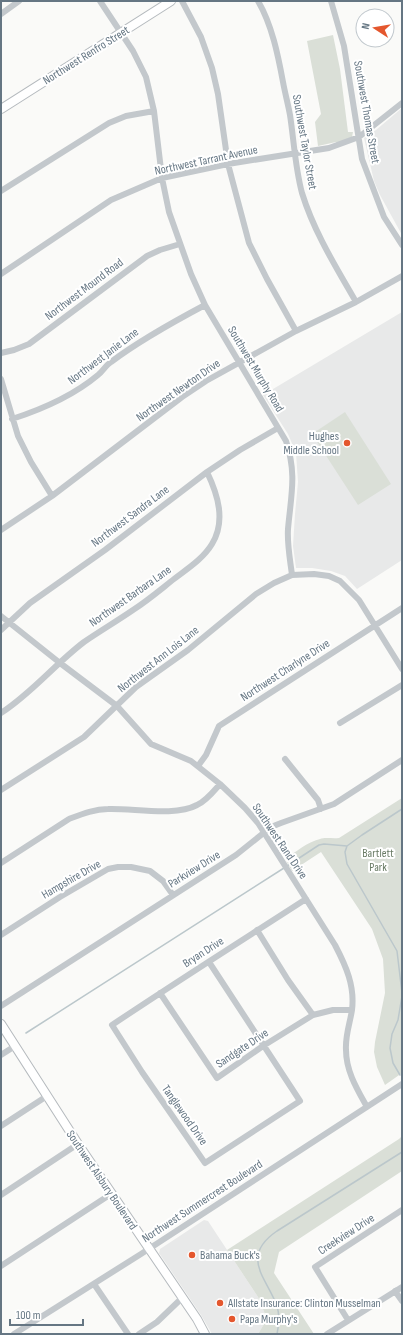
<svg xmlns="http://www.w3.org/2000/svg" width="403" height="1335" font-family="'Sofia Sans Condensed',sans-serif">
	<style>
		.built { fill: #e8e9e9 }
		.green { fill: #dadfd7 }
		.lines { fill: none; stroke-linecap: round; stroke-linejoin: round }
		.stream { stroke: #bbc7cb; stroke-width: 1.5 }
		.major-casing { stroke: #b5babe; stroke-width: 10 }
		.minor { stroke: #c3c8cc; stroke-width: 6 }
		.major { stroke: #fff; stroke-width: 8 }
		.poi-dot { fill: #e4572e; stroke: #fff; stroke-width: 1.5 }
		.labels { text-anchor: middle; stroke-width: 4; stroke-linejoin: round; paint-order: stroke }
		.street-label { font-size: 12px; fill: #657683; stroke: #fff }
		.poi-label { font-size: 12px; fill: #657683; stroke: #fff; text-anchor: start }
		.park-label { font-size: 12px; fill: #687a64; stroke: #fff }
	</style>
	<rect width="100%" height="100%" fill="#fafaf8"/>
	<path class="built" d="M 402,108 L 402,235 L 380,195 L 374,181 L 364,138 L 376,130 Z
		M 402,312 L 402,560 L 357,589 L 345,576 L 331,571 L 312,568 L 296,568 L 293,546 L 295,514 L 298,482 L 296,453 L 288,434 L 263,395 Z
		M 204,1220 L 208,1221 L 258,1297 L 267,1319 L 258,1334 L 212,1334 L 201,1315 L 159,1253 L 160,1249 Z"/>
	<path class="green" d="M 333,35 L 340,69 L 348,132 L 353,132 L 352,137 L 337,143 L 336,142 L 318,146 L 315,122 L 321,114 L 307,41 Z
		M 345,412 L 391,484 L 358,505 L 312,434 Z
		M 402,798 L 402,1073 L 385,1085 L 377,1067 L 374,1052 L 375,1042 L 385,993 L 383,959 L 372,929 L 321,852 L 292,871 L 285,859 C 296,852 307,842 320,839 C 325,837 333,839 339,838 Z
		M 402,1136 L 402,1171 L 279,1252 L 274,1273 L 314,1334 L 258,1334 L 267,1319 L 258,1297 L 227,1250 L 399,1139 Z"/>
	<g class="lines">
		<path class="stream" d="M 402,809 L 362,835 L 347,846 L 345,852 L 347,864 L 397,951 L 402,993
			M 287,866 L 319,845 L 324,844 L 347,846
			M 26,1033 L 284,868
			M 400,1075 L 393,1063 L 390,1048 L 392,1034 L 398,1020 L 402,996
			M 277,1334 C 279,1325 280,1316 277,1306 C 267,1278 239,1257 277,1231 L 402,1152"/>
		<g class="major-casing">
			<path id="major" d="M 1,109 L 171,1
				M 1,1024 L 78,1144 L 197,1319 L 205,1334"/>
		</g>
		<path class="minor" d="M 100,1 L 133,51 L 146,77 L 154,111 L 162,178 L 169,212 L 191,274 L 205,305 L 286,441 C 297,474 291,495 288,529 C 287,544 290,559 292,575
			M 182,1 L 201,37 L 212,68 L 218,94 L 228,164 L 249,243 L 267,279 L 296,331
			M 258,1 C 272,25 278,55 283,82 C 285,93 288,104 290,115 C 294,141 295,167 302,193 C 314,232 336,267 356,302
			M 331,1 L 344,46 L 362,159 L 384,217 L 402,245
			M 1,14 L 19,1
			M 1,191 L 109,123 L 126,116 L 154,111
			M 1,274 L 111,200 L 162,178 L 228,164 L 329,148 L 359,137 L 402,103
			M 1,353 L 14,350 L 29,344 L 147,256 L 160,250 L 180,244
			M 1,379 L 18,436 L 31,462 L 52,496
			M 12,419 C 43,409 73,396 98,375 C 103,371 106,365 111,362 C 140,340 173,322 205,305
			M 1,530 L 52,496 L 182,397 L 206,381 L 296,331 L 356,302 L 402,276
			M 1,616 L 60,663 L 117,706 L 151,744 L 191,761 L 220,784 L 245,808 L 258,823 L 335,945 C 346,966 355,986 352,1010 C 350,1023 345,1036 346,1050 C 346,1071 357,1089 367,1107
			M 1,630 L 30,603 L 105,550 L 207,472 L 240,450 L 278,428
			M 1,713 C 32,693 55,664 84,642 C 100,631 117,621 133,610 C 147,601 160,590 174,579 C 187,569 203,559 212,544 C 226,521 218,495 207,472
			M 340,723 L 402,685
			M 285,759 L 318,800 L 321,809
			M 198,766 L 206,755 L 219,726 L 402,608
			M 1,790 L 84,737 L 136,687 L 188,650 L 256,594 L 274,583 L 292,575 L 314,574 L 329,576 L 340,581 L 359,600 L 402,669
			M 1,863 L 69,819 C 82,814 94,809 108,809 C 133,808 175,817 197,805 C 206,801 213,792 220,784
			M 257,930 L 288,980 L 313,1015
			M 1,935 L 60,897 L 108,869 L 118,867 L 131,867 L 150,871 L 163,881 L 173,895
			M 209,962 L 300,1101 L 205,1163 L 142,1072 L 112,1025 C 176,982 241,941 306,899
			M 160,993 L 217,1078 L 263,1046 L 313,1015 L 333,1010 L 352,1010
			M 1,1006 L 236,855 L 271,827 L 281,823 L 334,804 L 402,760
			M 1,1055 L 15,1046
			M 1,1126 L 47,1096
			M 1,1195 L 78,1144
			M 1,1266 L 111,1194
			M 94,1284 L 128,1334
			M 395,1291 L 402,1301
			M 348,1320 L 315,1267 L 402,1210
			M 14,1334 L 141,1254 L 402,1084
			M 139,1334 L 157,1322 L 182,1298
			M 327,1334 L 402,1287"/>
		<use href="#major" class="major"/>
	</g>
	<g class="poi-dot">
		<circle cx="347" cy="443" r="4"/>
		<circle cx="192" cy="1255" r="4"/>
		<circle cx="220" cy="1303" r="4"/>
		<circle cx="232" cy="1319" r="4"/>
	</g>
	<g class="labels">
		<g class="street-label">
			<text transform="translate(86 55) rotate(-32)" y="4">Northwest Renfro Street</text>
			<text transform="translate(367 112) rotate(80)" y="4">Southwest Thomas Street</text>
			<text transform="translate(305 142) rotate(80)" y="4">Southwest Taylor Street</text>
			<text transform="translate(206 160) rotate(-12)" y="4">Northwest Tarrant Avenue</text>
			<text transform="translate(84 289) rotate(-37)" y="4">Northwest Mound Road</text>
			<text transform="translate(103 356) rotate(-37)" y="4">Northwest Janie Lane</text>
			<text transform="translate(256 369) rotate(59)" y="4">Southwest Murphy Road</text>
			<text transform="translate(178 390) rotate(-35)" y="4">Northwest Newton Drive</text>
			<text transform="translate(130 516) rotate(-37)" y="4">Northwest Sandra Lane</text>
			<text transform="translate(130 596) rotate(-35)" y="4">Northwest Barbara Lane</text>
			<text transform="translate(158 659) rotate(-38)" y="4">Northwest Ann Lois Lane</text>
			<text transform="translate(285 670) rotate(-33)" y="4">Northwest Charlyne Drive</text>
			<text transform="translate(280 841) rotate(56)" y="4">Southwest Rand Drive</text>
			<text transform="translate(194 869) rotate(-32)" y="4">Parkview Drive</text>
			<text transform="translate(71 879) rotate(-30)" y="4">Hampshire Drive</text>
			<text transform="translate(203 952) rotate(-33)" y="4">Bryan Drive</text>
			<text transform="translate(242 1048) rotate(-34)" y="4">Sandgate Drive</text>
			<text transform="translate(185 1115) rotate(55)" y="4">Tanglewood Drive</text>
			<text transform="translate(102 1180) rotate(56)" y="4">Southwest Alsbury Boulevard</text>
			<text transform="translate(202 1201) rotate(-33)" y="4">Northwest Summercrest Boulevard</text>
			<text transform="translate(346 1234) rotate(-33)" y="4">Creekview Drive</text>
		</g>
		<g class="poi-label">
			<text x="339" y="440" text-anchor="end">Hughes<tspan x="339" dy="14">Middle School</tspan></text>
			<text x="200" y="1259">Bahama Buck's</text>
			<text x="228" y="1307">Allstate Insurance: Clinton Musselman</text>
			<text x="240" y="1323">Papa Murphy's</text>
		</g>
		<g class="park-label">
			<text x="378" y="857">Bartlett<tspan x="378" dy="14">Park</tspan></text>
		</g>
	</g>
	<rect width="403" height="1335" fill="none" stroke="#657683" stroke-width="4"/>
	<g transform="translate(375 28) rotate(282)"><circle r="19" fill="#ffffff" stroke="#c1c8cd"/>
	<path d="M0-3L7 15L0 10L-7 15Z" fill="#e4572e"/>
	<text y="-6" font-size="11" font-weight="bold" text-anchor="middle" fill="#657683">N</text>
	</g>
	<path d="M10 1319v6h73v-6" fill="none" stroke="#657683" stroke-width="2"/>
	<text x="16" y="1319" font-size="12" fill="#657683" stroke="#ffffff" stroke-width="3" paint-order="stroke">100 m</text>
</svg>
